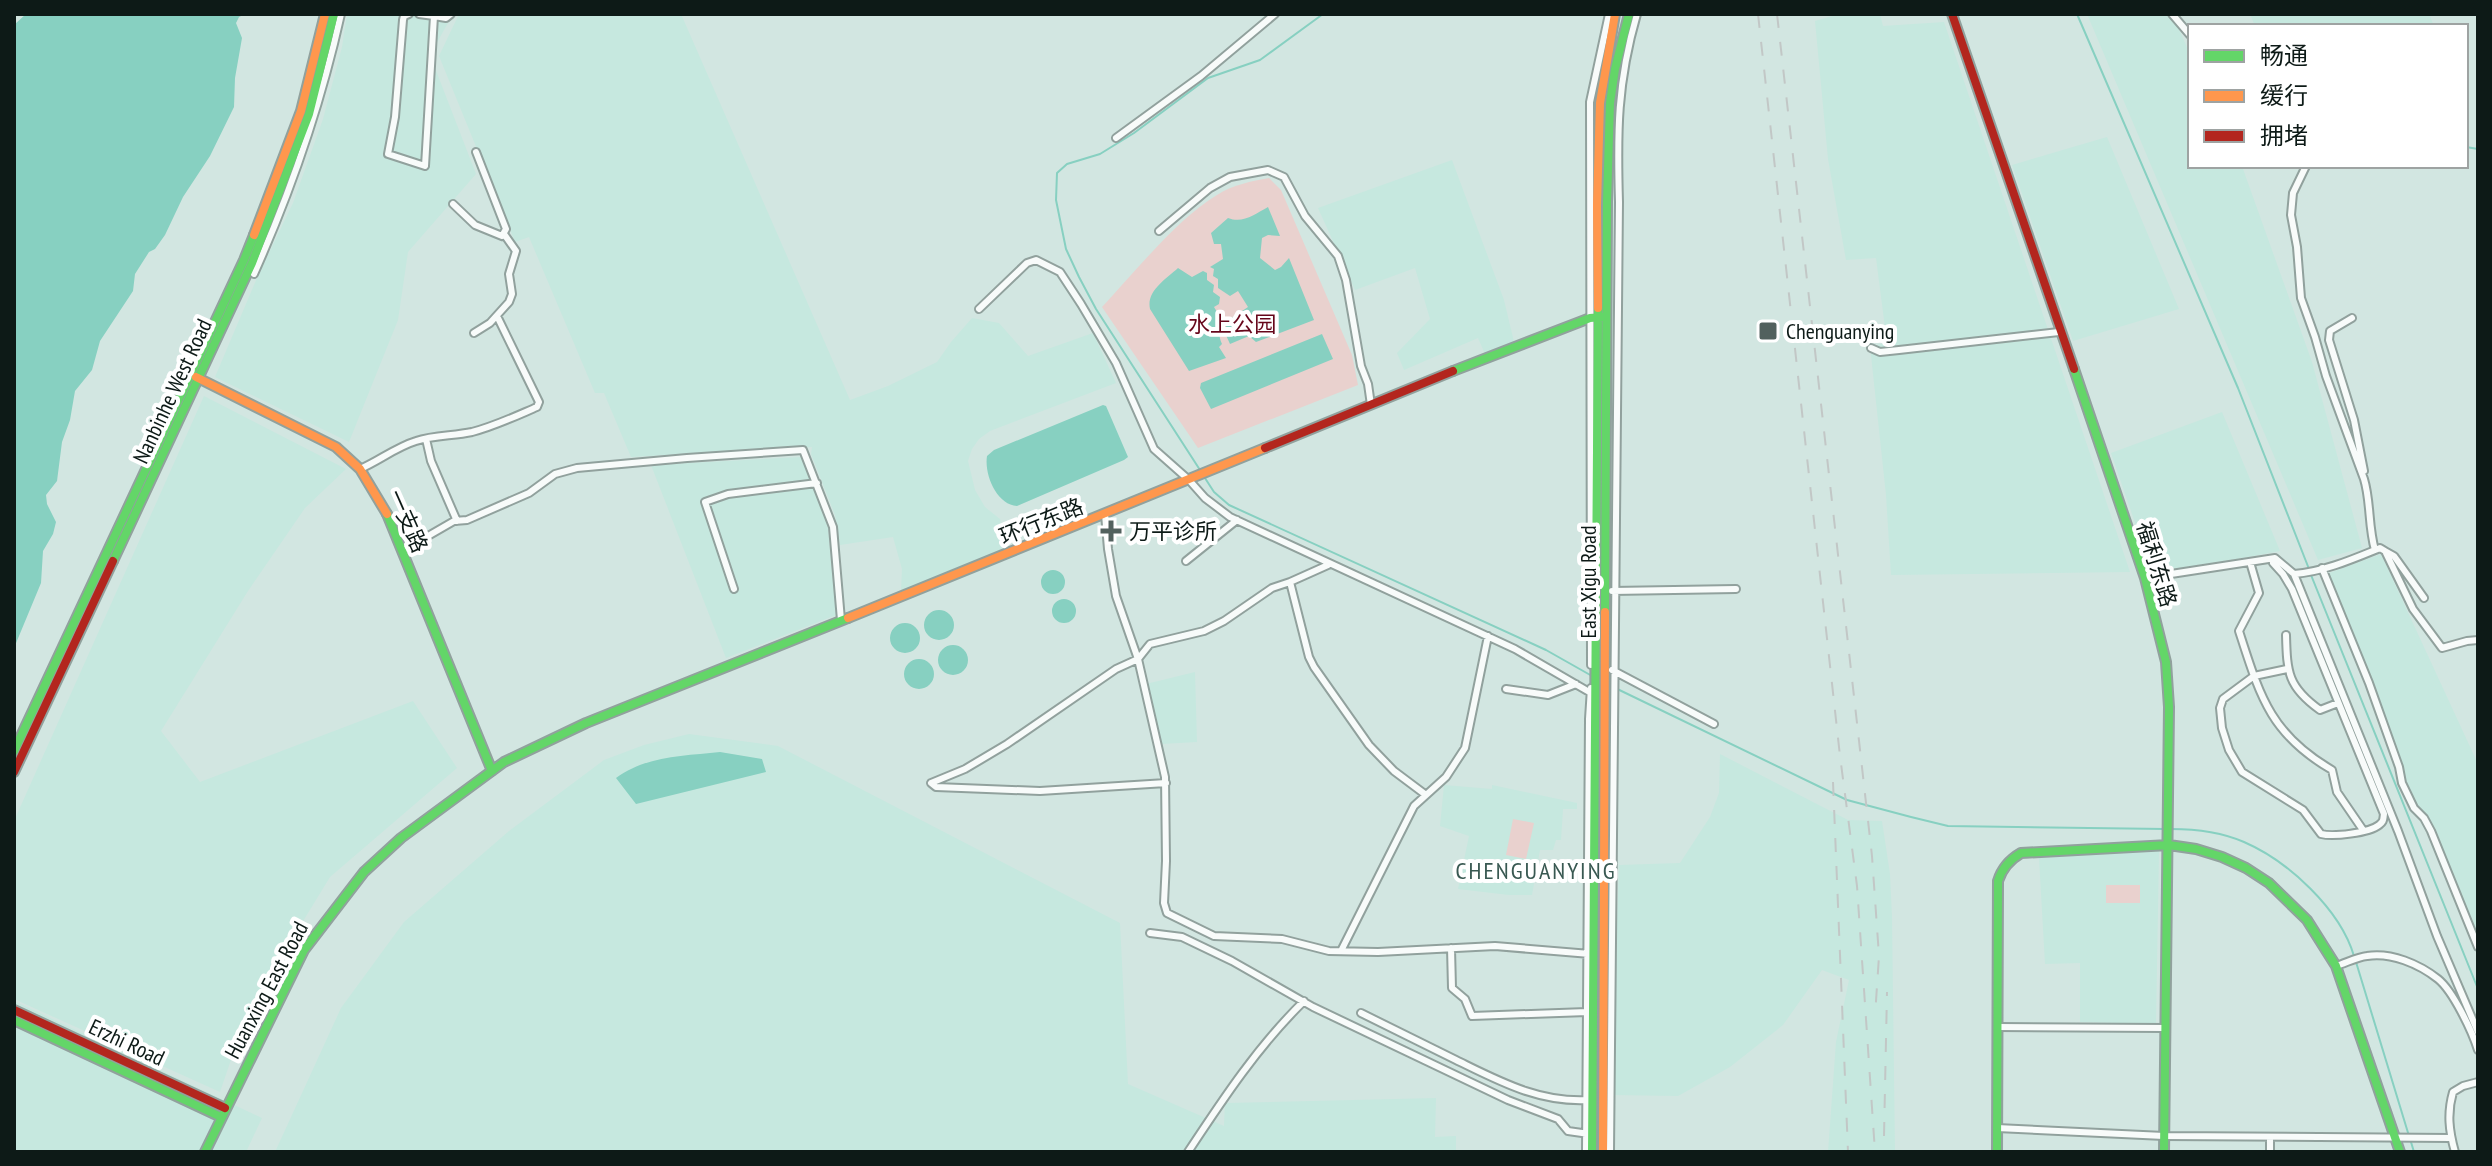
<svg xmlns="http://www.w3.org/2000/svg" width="2492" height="1166" font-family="'PT Sans Narrow','Noto Sans SC',sans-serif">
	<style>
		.built { fill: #c6e8df }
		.green { fill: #e9d1ce }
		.water { fill: #87d0c1 }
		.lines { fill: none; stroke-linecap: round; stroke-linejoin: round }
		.stream { stroke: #87d0c1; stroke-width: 2 }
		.street-casing { stroke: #91a19d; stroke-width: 10 }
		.fast-casing { stroke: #91a19d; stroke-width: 12 }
		.slow-casing { stroke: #91a19d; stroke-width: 12 }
		.jam-casing { stroke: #91a19d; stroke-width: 12 }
		.street { stroke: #f8fbfa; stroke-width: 6 }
		.fast { stroke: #63d668; stroke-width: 8 }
		.slow { stroke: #ff974d; stroke-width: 8 }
		.jam { stroke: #b3261e; stroke-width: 8 }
		.rail { stroke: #c2c7c6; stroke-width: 2; stroke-dasharray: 14 14; stroke-linecap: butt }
		.poi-dot { fill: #52615e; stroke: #fff; stroke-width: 3 }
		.labels { text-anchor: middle; stroke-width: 8; stroke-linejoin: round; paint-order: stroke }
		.park-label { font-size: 22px; fill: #66061a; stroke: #fff }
		.poi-label { font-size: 22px; fill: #0d1a17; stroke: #fff; text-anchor: start }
		.street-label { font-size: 22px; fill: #0d1a17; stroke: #fff }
		.neighbourhood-label { font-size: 24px; letter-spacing: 2px; fill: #395952; stroke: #fff }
	</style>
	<rect width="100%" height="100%" fill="#d2e6e1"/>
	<path class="built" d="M 347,14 L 453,14 L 430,55 L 476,174 L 408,252 L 398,320 L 349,442 L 215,377 L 257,278 L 293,203 L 323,119 L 342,47 Z
		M 459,14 L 681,14 L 850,400 L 888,386 L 937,362 L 951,342 L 972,318 L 999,323 L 1028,356 L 1093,333 L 1116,383 L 990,431 L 979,439 L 972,449 L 968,461 L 975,490 L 985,507 L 1000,519 L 1005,548 L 901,592 L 902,569 L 893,537 L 840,545 L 835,515 L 811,454 L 812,447 L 631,457 L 604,393 L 595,393 L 529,237 L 515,242 L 439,56 Z
		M 1839,14 L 1880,14 L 1883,26 L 1944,22 L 2130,572 L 1891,575 L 1886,495 L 1870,346 L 1887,343 L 1876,258 L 1846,260 L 1828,159 L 1815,21 Z
		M 2087,14 L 2172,14 L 2190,54 L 2190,166 L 2241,166 L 2243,169 L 2312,362 L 2362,548 L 2318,560 Z
		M 2250,14 L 2429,14 L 2434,26 L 2255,26 Z
		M 2107,137 L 2179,309 L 2073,341 L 2012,165 Z
		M 1452,160 L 1504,300 L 1514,342 L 1485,354 L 1478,338 L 1404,370 L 1397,353 L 1430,319 L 1415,268 L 1355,290 L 1318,208 Z
		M 204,396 L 346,469 L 305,508 L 248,591 L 161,731 L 200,782 L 413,701 L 457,768 L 330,877 L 247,1013 L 220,1092 L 14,999 L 14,821 Z
		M 2222,412 L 2280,551 L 2153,575 L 2111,453 Z
		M 802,457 L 828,527 L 836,615 L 726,658 L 651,465 Z
		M 2381,554 L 2478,764 L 2478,957 L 2321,576 Z
		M 1195,672 L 1197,742 L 1162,744 L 1146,684 Z
		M 689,734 L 778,746 L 1120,923 L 1128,1084 L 1224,1126 L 1225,1103 L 1436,1098 L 1435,1137 L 1456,1136 L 1456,1152 L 275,1152 L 341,1008 L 404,922 L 509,831 L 604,760 L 644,745 Z
		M 1720,754 L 1848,820 L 1882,821 L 1890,874 L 1892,917 L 1895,1152 L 1828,1152 L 1836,1042 L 1849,980 L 1822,970 L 1783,1025 L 1730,1067 L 1678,1096 L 1611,1095 L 1619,865 L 1680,863 L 1710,817 L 1719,793 Z
		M 1444,785 L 1492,789 L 1492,785 L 1577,803 L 1577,809 L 1563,809 L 1561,840 L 1556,840 L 1553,850 L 1540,850 L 1532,895 L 1509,895 L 1458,889 L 1469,836 L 1440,826 Z
		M 2159,851 L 2156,1024 L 2080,1022 L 2080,963 L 2045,964 L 2039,858 Z
		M 14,1001 L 262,1118 L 246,1152 L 14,1152 Z"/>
	<path class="green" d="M 1269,178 L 1281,190 L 1352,355 L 1358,385 L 1198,448 L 1102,307 C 1134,273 1178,218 1217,195 C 1232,185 1252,181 1269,178 Z
		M 1513,819 L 1534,823 L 1526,859 L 1506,855 Z
		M 2106,885 L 2140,885 L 2140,903 L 2106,903 Z"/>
	<path class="water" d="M 26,14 L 245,14 L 239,17 L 236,23 L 242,38 L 235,78 L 234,107 L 210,156 L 183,197 L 165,235 L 155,249 L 149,252 L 135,274 L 133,291 L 100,341 L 92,370 L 75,391 L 70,420 L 62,442 L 57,481 L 46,495 L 47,504 L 56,522 L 53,534 L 43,551 L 41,583 L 14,648 L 14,25 Z
		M 1268,207 L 1280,236 L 1268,235 L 1262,238 L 1260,258 L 1275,270 L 1281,267 L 1289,258 L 1314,320 L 1256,342 L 1249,336 L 1230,344 L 1225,333 L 1227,321 L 1248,307 L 1238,291 L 1230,296 L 1218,288 L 1218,279 L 1213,276 L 1214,269 L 1210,267 L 1223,259 L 1221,244 L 1214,244 L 1211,233 L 1228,218 C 1243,224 1255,214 1268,207 Z
		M 1178,268 L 1192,277 L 1203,271 L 1207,273 L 1207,280 L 1214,285 L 1213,292 L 1220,297 L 1219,304 L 1214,307 C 1226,325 1215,330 1222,344 L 1219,347 L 1226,358 L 1189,371 L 1150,309 C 1146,291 1166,279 1178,268 Z
		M 1322,334 L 1333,359 L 1211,409 L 1200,388 L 1201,383 Z
		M 1103,405 L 1106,406 L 1128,457 L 1124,460 L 1017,506 C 997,505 984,475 987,456 L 994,450 Z
		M1041 582a12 12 0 1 1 24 0a12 12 0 1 1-24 0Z
		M1052 611a12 12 0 1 1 24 0a12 12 0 1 1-24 0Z
		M924 625a15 15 0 1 1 30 0a15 15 0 1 1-30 0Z
		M890 638a15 15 0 1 1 30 0a15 15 0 1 1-30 0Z
		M938 660a15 15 0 1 1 30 0a15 15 0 1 1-30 0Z
		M904 674a15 15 0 1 1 30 0a15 15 0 1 1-30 0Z
		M 720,752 L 762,759 L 766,772 L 636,804 L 616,778 C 646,756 683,756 720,752 Z"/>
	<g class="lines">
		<path class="stream" d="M 2077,14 L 2238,388 L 2309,569
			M 2466,147 L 2478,149
			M 1200,470 L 1096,309 L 1079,277 L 1066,249 L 1056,200 L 1057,173 L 1067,164 L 1100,154 L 1134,133 L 1208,78 L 1260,60 L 1323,14
			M 1203,475 L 1214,492 L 1229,505 L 1546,650 L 1592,676
			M 2311,575 L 2478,989
			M 1609,685 L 1847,800 L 1911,817 L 1948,826 L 2165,829
			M 2171,829 C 2196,829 2221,832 2244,842 C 2288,861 2340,909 2354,956
			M 2356,962 L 2409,1136
			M 2411,1142 L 2414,1152"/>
		<g class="street-casing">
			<path id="street" d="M 409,14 L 404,16 L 403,20 L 395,117 L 388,154 L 425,166 L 434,16 L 419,14
				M 2172,14 L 2190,35
				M 434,16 L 446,18 L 451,14
				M 1116,138 L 1201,76 L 1275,14
				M 2306,166 L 2293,193 L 2291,215 L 2297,247 L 2301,298 L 2315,337 L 2326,376 L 2364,479 C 2371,502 2368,526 2375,550
				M 453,204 L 475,225 L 502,236 L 506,229 L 476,152
				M 1159,231 L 1210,188 L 1230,177 L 1268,170 L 1284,177 L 1305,216 L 1338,256 L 1346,280 L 1361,366 L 1368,384 L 1371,405
				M 254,274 C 292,189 321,104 341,14
				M 979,309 L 1027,263 L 1036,260 L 1060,272 L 1081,304 L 1116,363 L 1154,449 L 1189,480 L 1205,498 L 1230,517 L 1515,649 L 1591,693
				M 2352,318 L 2330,331 L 2329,340 L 2354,420 L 2364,471
				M 474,333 L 490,323 L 509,302 L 512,294 L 509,274 L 516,251 L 504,234
				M 1871,348 L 1880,352 L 1899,350 L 2059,332
				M 426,439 L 431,461 L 457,521
				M 360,469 C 379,461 396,447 416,441 C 434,435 454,436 472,432 C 495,426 516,416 537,407 L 539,402 L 497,316
				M 1105,514 L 1108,549 L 1116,596 L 1138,659 L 1165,777 L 1166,861 L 1164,903 L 1167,913 L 1214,936 L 1282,939 L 1329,951 L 1378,952 L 1495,946 L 1590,954
				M 402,551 L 454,521 L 467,520 L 529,493 L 555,474 L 577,468 L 687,458 L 803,450 L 833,527 L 841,620
				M 2385,551 L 2394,556 L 2424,598
				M 1186,561 L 1237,520
				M 2250,562 L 2259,593 L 2239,631 C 2260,696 2270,734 2332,770 L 2337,792 L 2363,830
				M 2273,563 L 2283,574 L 2292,589 L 2384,814 C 2383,820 2384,821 2379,825 C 2369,833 2333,837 2321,834 L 2303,810 L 2242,772 L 2229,750 L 2222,728 L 2220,708 L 2223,699 L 2254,676 L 2287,669
				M 2322,568 L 2369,683 L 2399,767 L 2402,783 L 2414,808 L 2424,818 L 2431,831 L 2478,947
				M 2294,574 L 2398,831 L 2437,936 L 2478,1032
				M 2145,578 L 2275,558 L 2294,574 C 2323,572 2353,559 2380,548 L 2385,551 L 2413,609 L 2442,648 L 2467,641 L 2478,640
				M 1290,582 L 1328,565
				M 734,589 L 705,502 L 728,494 L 817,483
				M 1612,591 L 1736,589
				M 2286,635 C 2287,673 2288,687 2320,710 L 2338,703
				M 1591,665 L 1590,102 L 1609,14
				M 1612,670 L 1714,724
				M 1506,689 L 1548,695 L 1576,684
				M 1166,783 L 1040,791 L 936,787 L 931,783 L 965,769 L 1007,744 L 1116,669 L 1138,659 L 1150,644 L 1204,631 L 1224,621 L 1272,588 L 1290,582 L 1309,657 L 1314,667 L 1369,745 L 1394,771 L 1426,795
				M 1150,933 L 1182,937 L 1232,961 L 1313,1007 L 1508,1100 L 1558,1119 L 1568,1131 L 1589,1134
				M 1451,948 L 1452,988 L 1465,999 L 1472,1016 L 1587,1012
				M 1341,951 L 1414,806 L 1446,777 L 1465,748 L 1488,636
				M 2336,966 C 2346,963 2357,957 2367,956 C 2391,952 2419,964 2438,979 C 2453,991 2472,1031 2478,1050
				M 1361,1013 C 1393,1029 1424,1044 1456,1060 C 1499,1081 1539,1103 1589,1100
				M 1998,1027 L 2166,1028
				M 1997,1128 L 2164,1136 L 2451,1138
				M 1188,1152 C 1223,1099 1258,1046 1304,1001
				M 1586,1152 L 1589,719 L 1591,688
				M 1610,1152 L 1619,202 C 1617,132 1617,83 1637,14
				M 2270,1152 L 2270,1137
				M 2455,1152 C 2449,1131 2447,1113 2453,1092 L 2463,1086 L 2478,1082"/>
		</g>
		<g class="fast-casing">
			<path id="fast" d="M 2074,369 L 2145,578 L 2166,662 L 2169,707 L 2164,1152
				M 1453,371 L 1590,318 L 1602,317
				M 387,514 L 492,771
				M 113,561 L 252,263 L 309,114 L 334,14
				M 1605,612 L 1607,201 L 1610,103 L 1615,69 L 1629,14
				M 14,751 L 244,260 L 254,235
				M 14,1020 L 221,1117
				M 205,1152 L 304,950 L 364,872 L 401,838 L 504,762 L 586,723 L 848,618
				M 1592,1152 L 1598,308
				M 1997,1152 L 1998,881 C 2002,868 2009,860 2021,853 L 2169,845 L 2196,849 L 2222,857 L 2246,868 L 2269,883 L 2307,920 L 2336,966 L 2400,1152"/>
		</g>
		<g class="slow-casing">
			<path id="slow" d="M 254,235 L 301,111 L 325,14
				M 1598,308 L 1597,205 L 1600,103 L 1615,14
				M 196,377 L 336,447 L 360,469 L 387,514
				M 848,618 L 1265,448
				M 1603,1152 L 1605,612"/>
		</g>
		<g class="jam-casing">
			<path id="jam" d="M 1952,14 L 2074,369
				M 1265,448 L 1453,371
				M 14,772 L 113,561
				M 14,1010 L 225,1108"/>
		</g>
		<use href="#street" class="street"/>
		<use href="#fast" class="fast"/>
		<use href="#slow" class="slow"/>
		<use href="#jam" class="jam"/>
		<path class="rail" d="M 1758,14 L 1840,756 L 1857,886 L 1875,1152
			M 1777,14 L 1872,856 L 1879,956 L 1875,1016
			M 1833,782 L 1848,1152
			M 1884,1136 L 1887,992"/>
	</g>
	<g class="poi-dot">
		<rect x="1758" y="321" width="20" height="20" rx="4"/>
		<path d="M1107 519h8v8h8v8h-8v8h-8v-8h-8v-8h8z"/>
	</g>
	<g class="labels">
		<g class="park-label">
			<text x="1232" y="332">水上公园</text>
		</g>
		<g class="poi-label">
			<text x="1786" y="339">Chenguanying</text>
			<text x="1129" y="539">万平诊所</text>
		</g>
		<g class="street-label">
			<text transform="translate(172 391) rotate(-65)" y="8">Nanbinhe West Road</text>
			<text transform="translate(408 521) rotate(66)" y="8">一支路</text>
			<text transform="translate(1041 521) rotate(-22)" y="8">环行东路</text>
			<text transform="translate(2157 564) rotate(73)" y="8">福利东路</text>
			<text transform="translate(1588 582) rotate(-90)" y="8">East Xigu Road</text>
			<text transform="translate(266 990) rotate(-62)" y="8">Huanxing East Road</text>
			<text transform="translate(127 1042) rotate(25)" y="8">Erzhi Road</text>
		</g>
		<g class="neighbourhood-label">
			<text x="1536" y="879">CHENGUANYING</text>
		</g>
	</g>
	<rect width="2492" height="1166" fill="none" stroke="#0d1a17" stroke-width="32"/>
	<rect x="2188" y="24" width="280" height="144" fill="#ffffff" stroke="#9ea3a2" stroke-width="2"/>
	<rect x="2204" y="50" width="40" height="12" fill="#63d668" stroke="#9ea3a2" stroke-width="2"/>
	<text x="2260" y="64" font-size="24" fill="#0d1a17">畅通</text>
	<rect x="2204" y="90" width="40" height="12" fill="#ff974d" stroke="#9ea3a2" stroke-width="2"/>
	<text x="2260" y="104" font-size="24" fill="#0d1a17">缓行</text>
	<rect x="2204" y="130" width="40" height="12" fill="#b3261e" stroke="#9ea3a2" stroke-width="2"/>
	<text x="2260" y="144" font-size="24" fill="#0d1a17">拥堵</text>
</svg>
